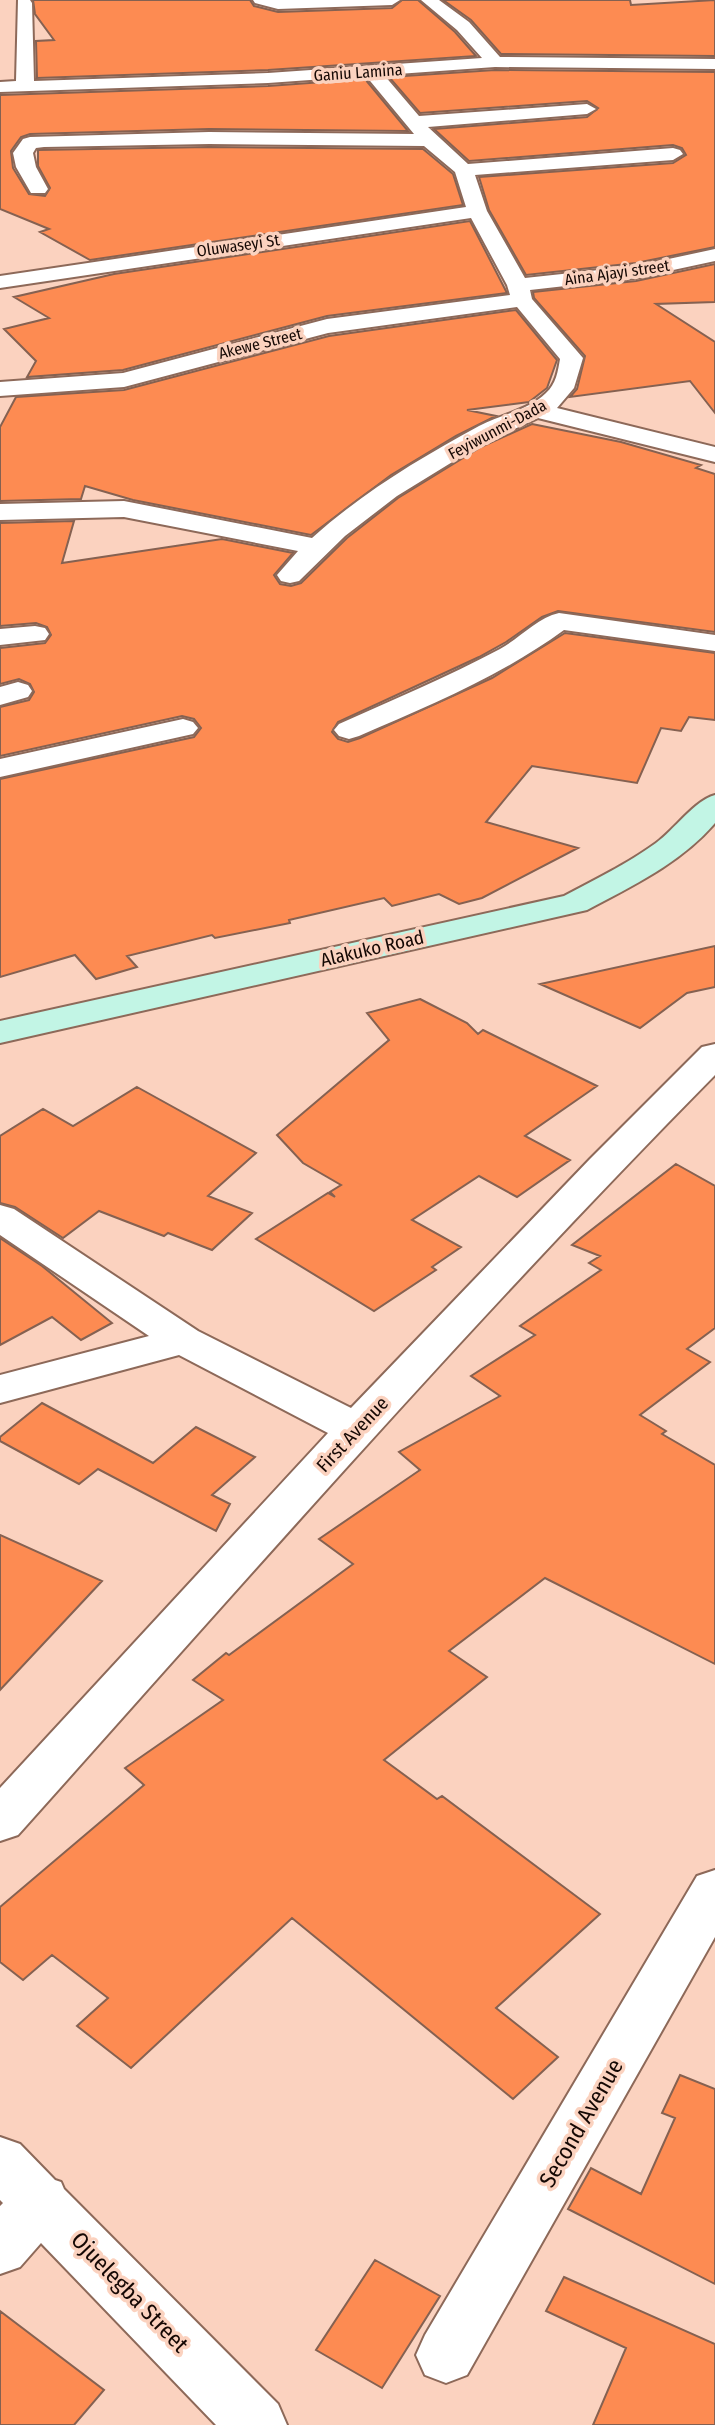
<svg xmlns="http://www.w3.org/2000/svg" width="715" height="2425" font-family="'Fira Sans Condensed',sans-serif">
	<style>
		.building { fill: #fd8b52; stroke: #856151; stroke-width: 2 }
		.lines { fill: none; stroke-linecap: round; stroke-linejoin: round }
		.minor-casing { stroke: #8d6959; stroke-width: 4 }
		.secondary-casing { stroke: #8d6959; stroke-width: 4 }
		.minor { fill: #fff; fill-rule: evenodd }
		.secondary { fill: #c2f5e5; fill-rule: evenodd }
		.labels { text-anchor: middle; stroke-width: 7; stroke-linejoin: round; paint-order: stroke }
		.far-street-label { font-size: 16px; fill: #150804; stroke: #fbd2bf }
		.street-label { font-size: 19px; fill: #150804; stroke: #fbd2bf }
		.near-street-label { font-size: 23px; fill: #150804; stroke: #fbd2bf }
	</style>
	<rect width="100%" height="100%" fill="#fbd2bf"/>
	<path class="building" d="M 33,0 L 250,0 L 254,6 L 278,12 L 392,8 L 402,0 L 418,0 L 455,32 L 476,56 L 268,70 L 37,78 L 36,41 L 54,40 L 35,14 Z
		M 443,0 L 630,0 L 631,5 L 715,0 L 715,56 L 501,54 L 471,20 Z
		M 495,70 L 715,72 L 715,247 L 636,263 L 526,275 L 489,210 L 479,177 L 673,163 L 686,155 L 682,148 L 673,145 L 469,161 L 434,129 L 587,117 L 598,108 L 587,101 L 420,113 L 389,77 Z
		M 365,79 L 408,131 L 209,129 L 30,134 L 21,137 L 11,151 L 13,168 L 29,194 L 45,196 L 50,188 L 38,166 L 38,150 L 209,147 L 423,149 L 453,174 L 463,205 L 90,260 L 40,232 L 49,229 L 0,209 L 0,95 L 268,86 Z
		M 470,221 L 507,293 L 327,316 L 123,370 L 27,377 L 36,361 L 4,329 L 49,318 L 14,297 L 114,274 Z
		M 715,264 L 715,302 L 656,304 L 715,342 L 715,413 L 690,381 L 570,397 L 577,389 L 585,356 L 534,298 L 533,292 L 636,281 Z
		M 516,310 L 557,360 L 547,388 L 529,402 L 467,410 L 496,416 L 456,436 L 391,475 L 311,535 L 133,500 L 85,486 L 81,499 L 0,501 L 0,427 L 16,397 L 124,390 L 329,336 Z
		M 532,424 L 621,442 L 701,465 L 696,468 L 715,474 L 715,632 L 558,611 L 542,617 L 506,642 L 479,657 L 338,722 L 332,732 L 338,739 L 348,742 L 360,738 L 492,678 L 565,633 L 715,653 L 715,720 L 689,717 L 681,731 L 661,728 L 637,783 L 532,766 L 486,822 L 578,848 L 482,898 L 459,904 L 439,894 L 392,906 L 384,898 L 289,920 L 290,923 L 215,938 L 212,935 L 127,956 L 137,967 L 96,979 L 75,955 L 0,977 L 0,779 L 194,737 L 201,728 L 194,719 L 182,716 L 0,756 L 0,707 L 29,700 L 34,692 L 30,684 L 19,679 L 0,684 L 0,648 L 45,643 L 51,635 L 47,627 L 36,623 L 0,626 L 0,523 L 74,521 L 62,563 L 222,539 L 293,553 L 274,575 L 280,584 L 291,586 L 301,583 L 347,538 L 398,498 L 481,447 Z
		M 715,946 L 715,987 L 687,993 L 640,1028 L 540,984 Z
		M 420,999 L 467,1023 L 478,1034 L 483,1030 L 597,1086 L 525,1136 L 570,1160 L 517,1197 L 479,1176 L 412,1220 L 461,1247 L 432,1267 L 436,1270 L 374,1311 L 256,1239 L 328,1193 L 335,1197 L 330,1192 L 341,1185 L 303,1163 L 277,1135 L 389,1040 L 367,1013 Z
		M 137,1087 L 256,1153 L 208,1196 L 252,1213 L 212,1250 L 168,1233 L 164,1236 L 99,1211 L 63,1238 L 15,1207 L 0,1203 L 0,1136 L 43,1109 L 73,1126 Z
		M 676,1164 L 715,1186 L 715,1328 L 687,1349 L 710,1362 L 640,1415 L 666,1431 L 662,1434 L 715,1465 L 715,1664 L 545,1578 L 449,1651 L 487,1677 L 384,1760 L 437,1799 L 442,1796 L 600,1914 L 496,2008 L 558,2057 L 513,2099 L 292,1918 L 131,2068 L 77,2026 L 108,1998 L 52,1955 L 23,1980 L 0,1962 L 0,1907 L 144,1785 L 125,1768 L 223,1700 L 193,1680 L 226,1653 L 229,1655 L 353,1564 L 319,1539 L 420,1470 L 399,1452 L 500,1396 L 471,1376 L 535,1335 L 520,1326 L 601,1270 L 589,1263 L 600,1256 L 572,1245 Z
		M 0,1238 L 42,1266 L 112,1323 L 81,1340 L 52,1317 L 0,1345 Z
		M 42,1403 L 153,1463 L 196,1427 L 255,1457 L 212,1495 L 230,1504 L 216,1531 L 98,1469 L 79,1484 L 0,1441 L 0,1437 Z
		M 0,1535 L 102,1581 L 0,1690 Z
		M 680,2075 L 715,2089 L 715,2284 L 568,2209 L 591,2168 L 641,2194 L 675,2118 L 662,2113 Z
		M 375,2260 L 440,2296 L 382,2388 L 316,2350 Z
		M 564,2277 L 715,2344 L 715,2425 L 593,2425 L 626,2348 L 546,2311 Z
		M 0,2311 L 104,2390 L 74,2425 L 0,2425 Z"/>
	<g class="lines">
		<g class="minor-casing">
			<path id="minor" d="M 18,0 L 30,0 L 32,3 L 34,81 L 268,73 L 482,58 L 457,30 L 421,0 L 439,0 L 469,22 L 500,57 L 715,59 L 715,69 L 495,67 L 384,75 L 419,116 L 587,104 L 596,109 L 587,114 L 428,127 L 468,164 L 673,148 L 680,150 L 683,154 L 673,160 L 475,175 L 487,211 L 525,278 L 636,266 L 715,249 L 715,261 L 636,278 L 530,290 L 532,299 L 583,358 L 574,388 L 557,408 L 715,447 L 715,462 L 538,418 L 480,445 L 397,496 L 345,536 L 299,581 L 290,583 L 281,581 L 277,575 L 298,551 L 124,517 L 0,520 L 0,504 L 124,501 L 312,538 C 362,493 420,458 479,426 C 500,415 529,410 546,393 C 556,384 558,371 560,359 L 517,307 L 328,333 L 124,387 L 0,396 L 0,382 L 123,373 L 327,319 L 510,295 L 507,285 L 471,218 L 0,288 L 0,276 L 466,207 L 455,172 L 424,146 L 209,144 L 44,147 L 36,148 L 33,153 L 36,167 L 48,189 L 45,193 L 31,193 L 16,167 L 13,153 L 23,139 L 30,137 L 209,132 L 414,134 L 366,76 L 268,83 L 0,92 L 0,82 L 16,81 Z
				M 253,0 L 400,0 L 392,5 L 278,9 L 255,3 Z
				M 559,613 L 715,635 L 715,651 L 564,630 C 501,676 431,705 359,736 L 349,739 L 339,736 L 334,730 L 339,724 C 393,700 447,677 500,649 C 520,638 537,618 559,613 Z
				M 35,626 L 45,628 L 49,634 L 45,640 L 0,645 L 0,629 Z
				M 18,682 L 28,685 L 32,691 L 28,697 L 0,705 L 0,687 Z
				M 183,719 L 193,722 L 198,728 L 193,734 L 0,777 L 0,759 Z
				M 715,1044 L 715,1075 C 473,1320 247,1579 18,1835 L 0,1841 L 0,1788 L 328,1433 L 179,1355 L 0,1403 L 0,1375 L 149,1336 L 0,1235 L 0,1205 L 14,1209 L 198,1331 L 351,1408 L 590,1159 L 702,1047 Z
				M 715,1870 L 715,1937 L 467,2375 L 446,2383 L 425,2375 L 416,2355 L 425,2335 L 697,1876 Z
				M 0,2137 L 20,2144 L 55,2180 L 61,2182 L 64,2189 L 278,2404 L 287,2425 L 216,2425 L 41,2243 L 20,2267 L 0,2274 L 0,2206 L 3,2203 L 0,2200 Z"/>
		</g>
		<g class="secondary-casing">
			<path id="secondary" d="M 715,795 L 715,823 C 681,863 632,886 587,910 L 0,1043 L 0,1021 L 564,896 C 596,879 627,864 656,843 C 674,830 695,800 715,795 Z"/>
		</g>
		<use href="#minor" class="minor"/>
		<use href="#secondary" class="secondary"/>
	</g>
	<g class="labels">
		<g class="far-street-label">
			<text transform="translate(358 72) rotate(-4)" y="6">Ganiu Lamina</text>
			<text transform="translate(238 245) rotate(-8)" y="6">Oluwaseyi St</text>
			<text transform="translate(617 272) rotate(-8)" y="6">Aina Ajayi street</text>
			<text transform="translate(260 343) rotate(-14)" y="6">Akewe Street</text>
			<text transform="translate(497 429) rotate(-28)" y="6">Feyiwunmi-Dada</text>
		</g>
		<g class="street-label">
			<text transform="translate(372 948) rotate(-13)" y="7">Alakuko Road</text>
			<text transform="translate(352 1434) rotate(-47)" y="7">First Avenue</text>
		</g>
		<g class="near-street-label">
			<text transform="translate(581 2123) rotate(-60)" y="8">Second Avenue</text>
			<text transform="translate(130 2292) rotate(46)" y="8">Ojuelegba Street</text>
		</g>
	</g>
</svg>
